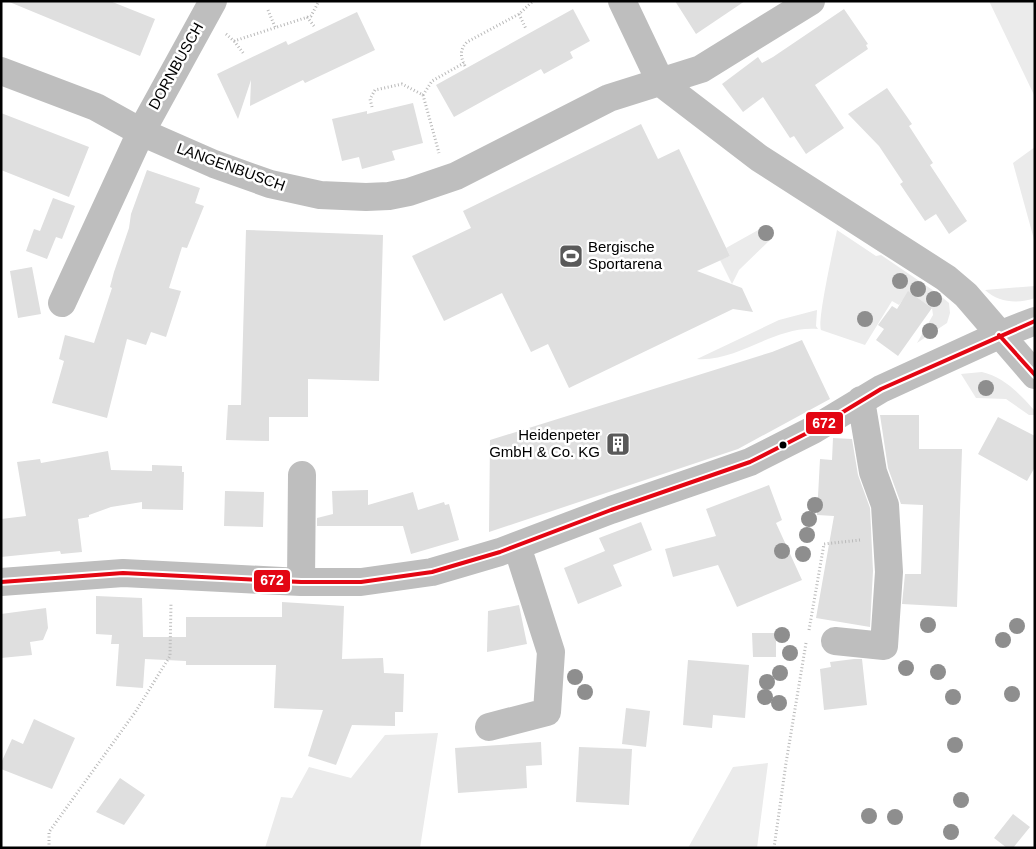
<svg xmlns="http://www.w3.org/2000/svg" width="1036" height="849" font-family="Helvetica,sans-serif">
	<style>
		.green { fill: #ebebeb }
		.building { fill: #dfdfdf }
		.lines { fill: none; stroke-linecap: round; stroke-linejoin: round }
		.path { stroke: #b9b9b9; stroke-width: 3; stroke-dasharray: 1 2.5; stroke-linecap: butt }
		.minor { stroke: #bebebe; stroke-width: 28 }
		.bus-1-casing { stroke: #fff; stroke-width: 8 }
		.bus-1 { stroke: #e30613; stroke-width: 4 }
		.tree { fill: #8e8e8e }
		.bus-dot { fill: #000; stroke: #fff; stroke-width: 2 }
		.labels { text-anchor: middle; stroke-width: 5; stroke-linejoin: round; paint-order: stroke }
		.street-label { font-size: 15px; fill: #000; stroke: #fff }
		.poi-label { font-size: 15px; fill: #000; stroke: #fff; text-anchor: start }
		.line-badge { stroke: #fff; stroke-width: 2 }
		.badge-label { font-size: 14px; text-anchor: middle; font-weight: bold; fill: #fff }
	</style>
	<rect width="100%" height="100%" fill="#fff"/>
	<path class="green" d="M 989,1 L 1035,1 L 1035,97 Z
		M 1035,147 L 1035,243 L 1013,163 Z
		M 767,225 L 773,233 L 772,238 L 739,270 L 732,284 L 720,260 L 730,256 L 726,248 Z
		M 837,230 L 876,256 L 881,255 L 937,293 L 949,303 L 950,313 L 947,323 L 917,343 L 933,315 L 932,308 L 909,292 L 899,305 L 892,301 L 865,345 L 821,330 C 817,320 834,246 837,230 Z
		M 1035,286 L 1035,298 C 1018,304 999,303 985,290 Z
		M 817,310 L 816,326 L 818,329 C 775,325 739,362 697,359 L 779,320 Z
		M 982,372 C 1004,377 1020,394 1035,411 L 1035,415 L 1029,415 L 1006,399 L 976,398 L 961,374 Z
		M 438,733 L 420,848 L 265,848 L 281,797 L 292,798 L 309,767 L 351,778 L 385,735 Z
		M 768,763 L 757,848 L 688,848 L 733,767 Z"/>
	<path class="building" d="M 7,1 L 110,1 L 155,19 L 140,56 Z
		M 675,1 L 745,1 L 696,34 Z
		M 573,9 L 590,41 L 570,52 L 573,58 L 544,74 L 541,69 L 454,117 L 436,85 Z
		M 844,9 L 868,44 L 866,45 L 868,49 L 815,85 L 844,128 L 806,154 L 794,136 L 790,138 L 763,97 L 743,112 L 722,84 L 758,57 L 762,63 L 773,57 Z
		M 357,12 L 375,50 L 305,83 L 303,80 L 250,106 L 251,80 L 238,119 L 217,74 L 286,41 L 288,45 Z
		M 887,88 L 912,124 L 909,126 L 933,163 L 930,165 L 967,221 L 949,234 L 936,214 L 925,221 L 900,184 L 903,182 L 879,146 L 848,114 Z
		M 413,103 L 423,143 L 392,151 L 395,160 L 362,169 L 359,157 L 342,161 L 332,119 L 367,111 L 367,114 Z
		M 1,113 L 89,147 L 69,197 L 1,170 Z
		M 641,124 L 658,159 L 679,149 L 730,256 L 697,271 L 742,288 L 753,312 L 733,309 L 569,388 L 548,344 L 531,352 L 502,293 L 444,321 L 412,256 L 471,228 L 463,211 Z
		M 147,170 L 200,188 L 195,203 L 204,206 L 187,248 L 182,247 L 169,288 L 181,291 L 166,337 L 151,332 L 146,345 L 127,339 L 107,418 L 52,403 L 64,361 L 59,359 L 65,335 L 94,343 L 112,288 L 110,287 L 114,272 L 129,228 L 131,214 Z
		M 53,198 L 75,206 L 62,239 L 56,237 L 47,259 L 26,251 L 34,229 L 40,231 Z
		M 246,230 L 383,235 L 379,381 L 308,379 L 308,417 L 269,417 L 269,441 L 226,440 L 228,405 L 241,405 Z
		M 32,267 L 41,314 L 18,318 L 10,271 Z
		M 908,291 L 932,308 L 898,356 L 876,340 L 884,329 L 878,325 L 892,306 L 897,309 Z
		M 802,340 L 830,399 L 738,449 L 489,532 L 490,440 L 772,352 Z
		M 880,415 L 919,415 L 919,449 L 962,449 L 957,607 L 902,604 L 905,574 L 921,574 L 923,505 L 901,504 L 888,468 Z
		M 998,417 L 1035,436 L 1035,467 L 1027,481 L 978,454 Z
		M 833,438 L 852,439 L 858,475 L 870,508 L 873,571 L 870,627 L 816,618 L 834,516 L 817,515 L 820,459 L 832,460 Z
		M 108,451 L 111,470 L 152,471 L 152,465 L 182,466 L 182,472 L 184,472 L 183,510 L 142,509 L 142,502 L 111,507 L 89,515 L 89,517 L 78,519 L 82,552 L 61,554 L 60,551 L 1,557 L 1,519 L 26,516 L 17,462 L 40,459 L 41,463 Z
		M 769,485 L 782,520 L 776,523 L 802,580 L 737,607 L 718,565 L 673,577 L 665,549 L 716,536 L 706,509 Z
		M 368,490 L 368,505 L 413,492 L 418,510 L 444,502 L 445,505 L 449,504 L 459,540 L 411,554 L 403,526 L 317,526 L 317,518 L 333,514 L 332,491 Z
		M 225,491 L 264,492 L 263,527 L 224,526 Z
		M 641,522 L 652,550 L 613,565 L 622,586 L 578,604 L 564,568 L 605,551 L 599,538 Z
		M 96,596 L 142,598 L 143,637 L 186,637 L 186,617 L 282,617 L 282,602 L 344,606 L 342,659 L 383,658 L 384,673 L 404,674 L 403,712 L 395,712 L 395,726 L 352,725 L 336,765 L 308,756 L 323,710 L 274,708 L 276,665 L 186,665 L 186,661 L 145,659 L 143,688 L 116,686 L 119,644 L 111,644 L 112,635 L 96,634 Z
		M 519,605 L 527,644 L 487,652 L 488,611 Z
		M 46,608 L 48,628 L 43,640 L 30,642 L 32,655 L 1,658 L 1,614 Z
		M 752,633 L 776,633 L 776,657 L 753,657 Z
		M 854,659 L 862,659 L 867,705 L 824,710 L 820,669 L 831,667 L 830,662 Z
		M 688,660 L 749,665 L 745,718 L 713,715 L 712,728 L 683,725 Z
		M 626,708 L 650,711 L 646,747 L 622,744 Z
		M 34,719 L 75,738 L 52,789 L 1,769 L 1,763 L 12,739 L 23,744 Z
		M 541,742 L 542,765 L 526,766 L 527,788 L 458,793 L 455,748 Z
		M 579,747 L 632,749 L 629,805 L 576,802 Z
		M 120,778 L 145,795 L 124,825 L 96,812 Z
		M 1013,814 L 1030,827 L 1013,848 L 1007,848 L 994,838 Z"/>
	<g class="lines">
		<path class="path" d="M 268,10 L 275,27
			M 519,14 L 526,29
			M 307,17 L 314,26
			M 226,34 L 234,41 L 311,16 L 319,1
			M 234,41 L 244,54
			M 465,66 C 460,56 460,49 467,42 L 519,14 L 533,1
			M 423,95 L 432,81 L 464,63
			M 372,107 L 370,99 L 375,90 L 402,84 L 423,95 L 439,153
			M 809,630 L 824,544 L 860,540
			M 49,848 L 49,832 L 136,711 L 170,656 L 171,603
			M 774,848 L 786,763 L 806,643"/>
		<path class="minor" d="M 622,1 L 661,83 L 759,158 L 946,278 L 966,295 L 1035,375
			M 1,71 L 96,107 L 141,132 L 214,164 L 270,184 L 320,195 L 366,197 L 389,196 L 409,192 L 456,176 L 609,98 L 701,69 L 811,1
			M 62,303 L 141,132 L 213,1
			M 1,582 L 123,573 L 301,582 L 361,582 L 432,572 L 500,552 L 611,510 L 750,462 L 813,430 L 881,389 L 999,335 L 1035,321
			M 301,582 L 302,475
			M 835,641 L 884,646 L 889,572 L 885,505 L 873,472 L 861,400
			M 489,727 L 547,712 L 551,652 L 517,546"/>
		<g class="bus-1-casing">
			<path id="bus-1" d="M 999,335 L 1035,375
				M 1,582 L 123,573 L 301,582 L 361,582 L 432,572 L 500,552 L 611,510 L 750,462 L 813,430 L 881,389 L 1035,321"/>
		</g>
		<use href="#bus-1" class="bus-1"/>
	</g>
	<g class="tree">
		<circle cx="766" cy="233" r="8"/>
		<circle cx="900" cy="281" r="8"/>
		<circle cx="918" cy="289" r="8"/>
		<circle cx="934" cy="299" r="8"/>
		<circle cx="865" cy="319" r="8"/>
		<circle cx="930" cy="331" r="8"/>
		<circle cx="986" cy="388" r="8"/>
		<circle cx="815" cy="505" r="8"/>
		<circle cx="809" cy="519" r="8"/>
		<circle cx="807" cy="535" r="8"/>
		<circle cx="782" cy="551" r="8"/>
		<circle cx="803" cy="554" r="8"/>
		<circle cx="928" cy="625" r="8"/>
		<circle cx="1017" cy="626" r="8"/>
		<circle cx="782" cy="635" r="8"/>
		<circle cx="1003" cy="640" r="8"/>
		<circle cx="790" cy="653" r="8"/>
		<circle cx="906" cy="668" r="8"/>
		<circle cx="938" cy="672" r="8"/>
		<circle cx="780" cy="673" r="8"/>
		<circle cx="575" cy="677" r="8"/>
		<circle cx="767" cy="682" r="8"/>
		<circle cx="585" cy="692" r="8"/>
		<circle cx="1012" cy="694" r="8"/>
		<circle cx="765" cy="697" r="8"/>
		<circle cx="953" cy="697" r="8"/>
		<circle cx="779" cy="703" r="8"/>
		<circle cx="955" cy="745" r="8"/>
		<circle cx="961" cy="800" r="8"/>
		<circle cx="869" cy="816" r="8"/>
		<circle cx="895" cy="817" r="8"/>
		<circle cx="951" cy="832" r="8"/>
	</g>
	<defs>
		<g id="stadium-square" transform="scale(1.25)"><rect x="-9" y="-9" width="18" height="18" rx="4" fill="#595959" stroke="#fff"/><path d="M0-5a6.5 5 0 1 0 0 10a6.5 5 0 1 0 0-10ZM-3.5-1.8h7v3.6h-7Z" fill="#fff"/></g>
		<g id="building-square" transform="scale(1.25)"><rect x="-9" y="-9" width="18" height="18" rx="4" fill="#595959" stroke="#fff"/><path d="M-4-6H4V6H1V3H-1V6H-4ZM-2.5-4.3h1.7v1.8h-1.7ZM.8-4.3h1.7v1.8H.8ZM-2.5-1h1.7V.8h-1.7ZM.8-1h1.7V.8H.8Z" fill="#fff"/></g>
	</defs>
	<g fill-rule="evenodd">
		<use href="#stadium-square" x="571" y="256"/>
		<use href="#building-square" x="618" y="444"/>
	</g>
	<circle class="bus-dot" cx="783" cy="445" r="4.5"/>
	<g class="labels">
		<g class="street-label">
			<text transform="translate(176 66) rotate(-61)" y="5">DORNBUSCH</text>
			<text transform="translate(231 167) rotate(20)" y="5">LANGENBUSCH</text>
		</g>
		<g class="poi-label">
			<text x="588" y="252">Bergische<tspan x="588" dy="17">Sportarena</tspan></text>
			<text x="600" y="440" text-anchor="end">Heidenpeter<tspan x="600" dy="17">GmbH &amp; Co. KG</tspan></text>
		</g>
	</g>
	<g class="line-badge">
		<rect x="805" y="411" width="39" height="24" rx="5" fill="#e30613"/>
		<rect x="253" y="569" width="38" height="24" rx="5" fill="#e30613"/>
	</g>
	<g class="badge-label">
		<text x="824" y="428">672</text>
		<text x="272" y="585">672</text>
	</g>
	<rect width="1036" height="849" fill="none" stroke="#000000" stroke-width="5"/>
</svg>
